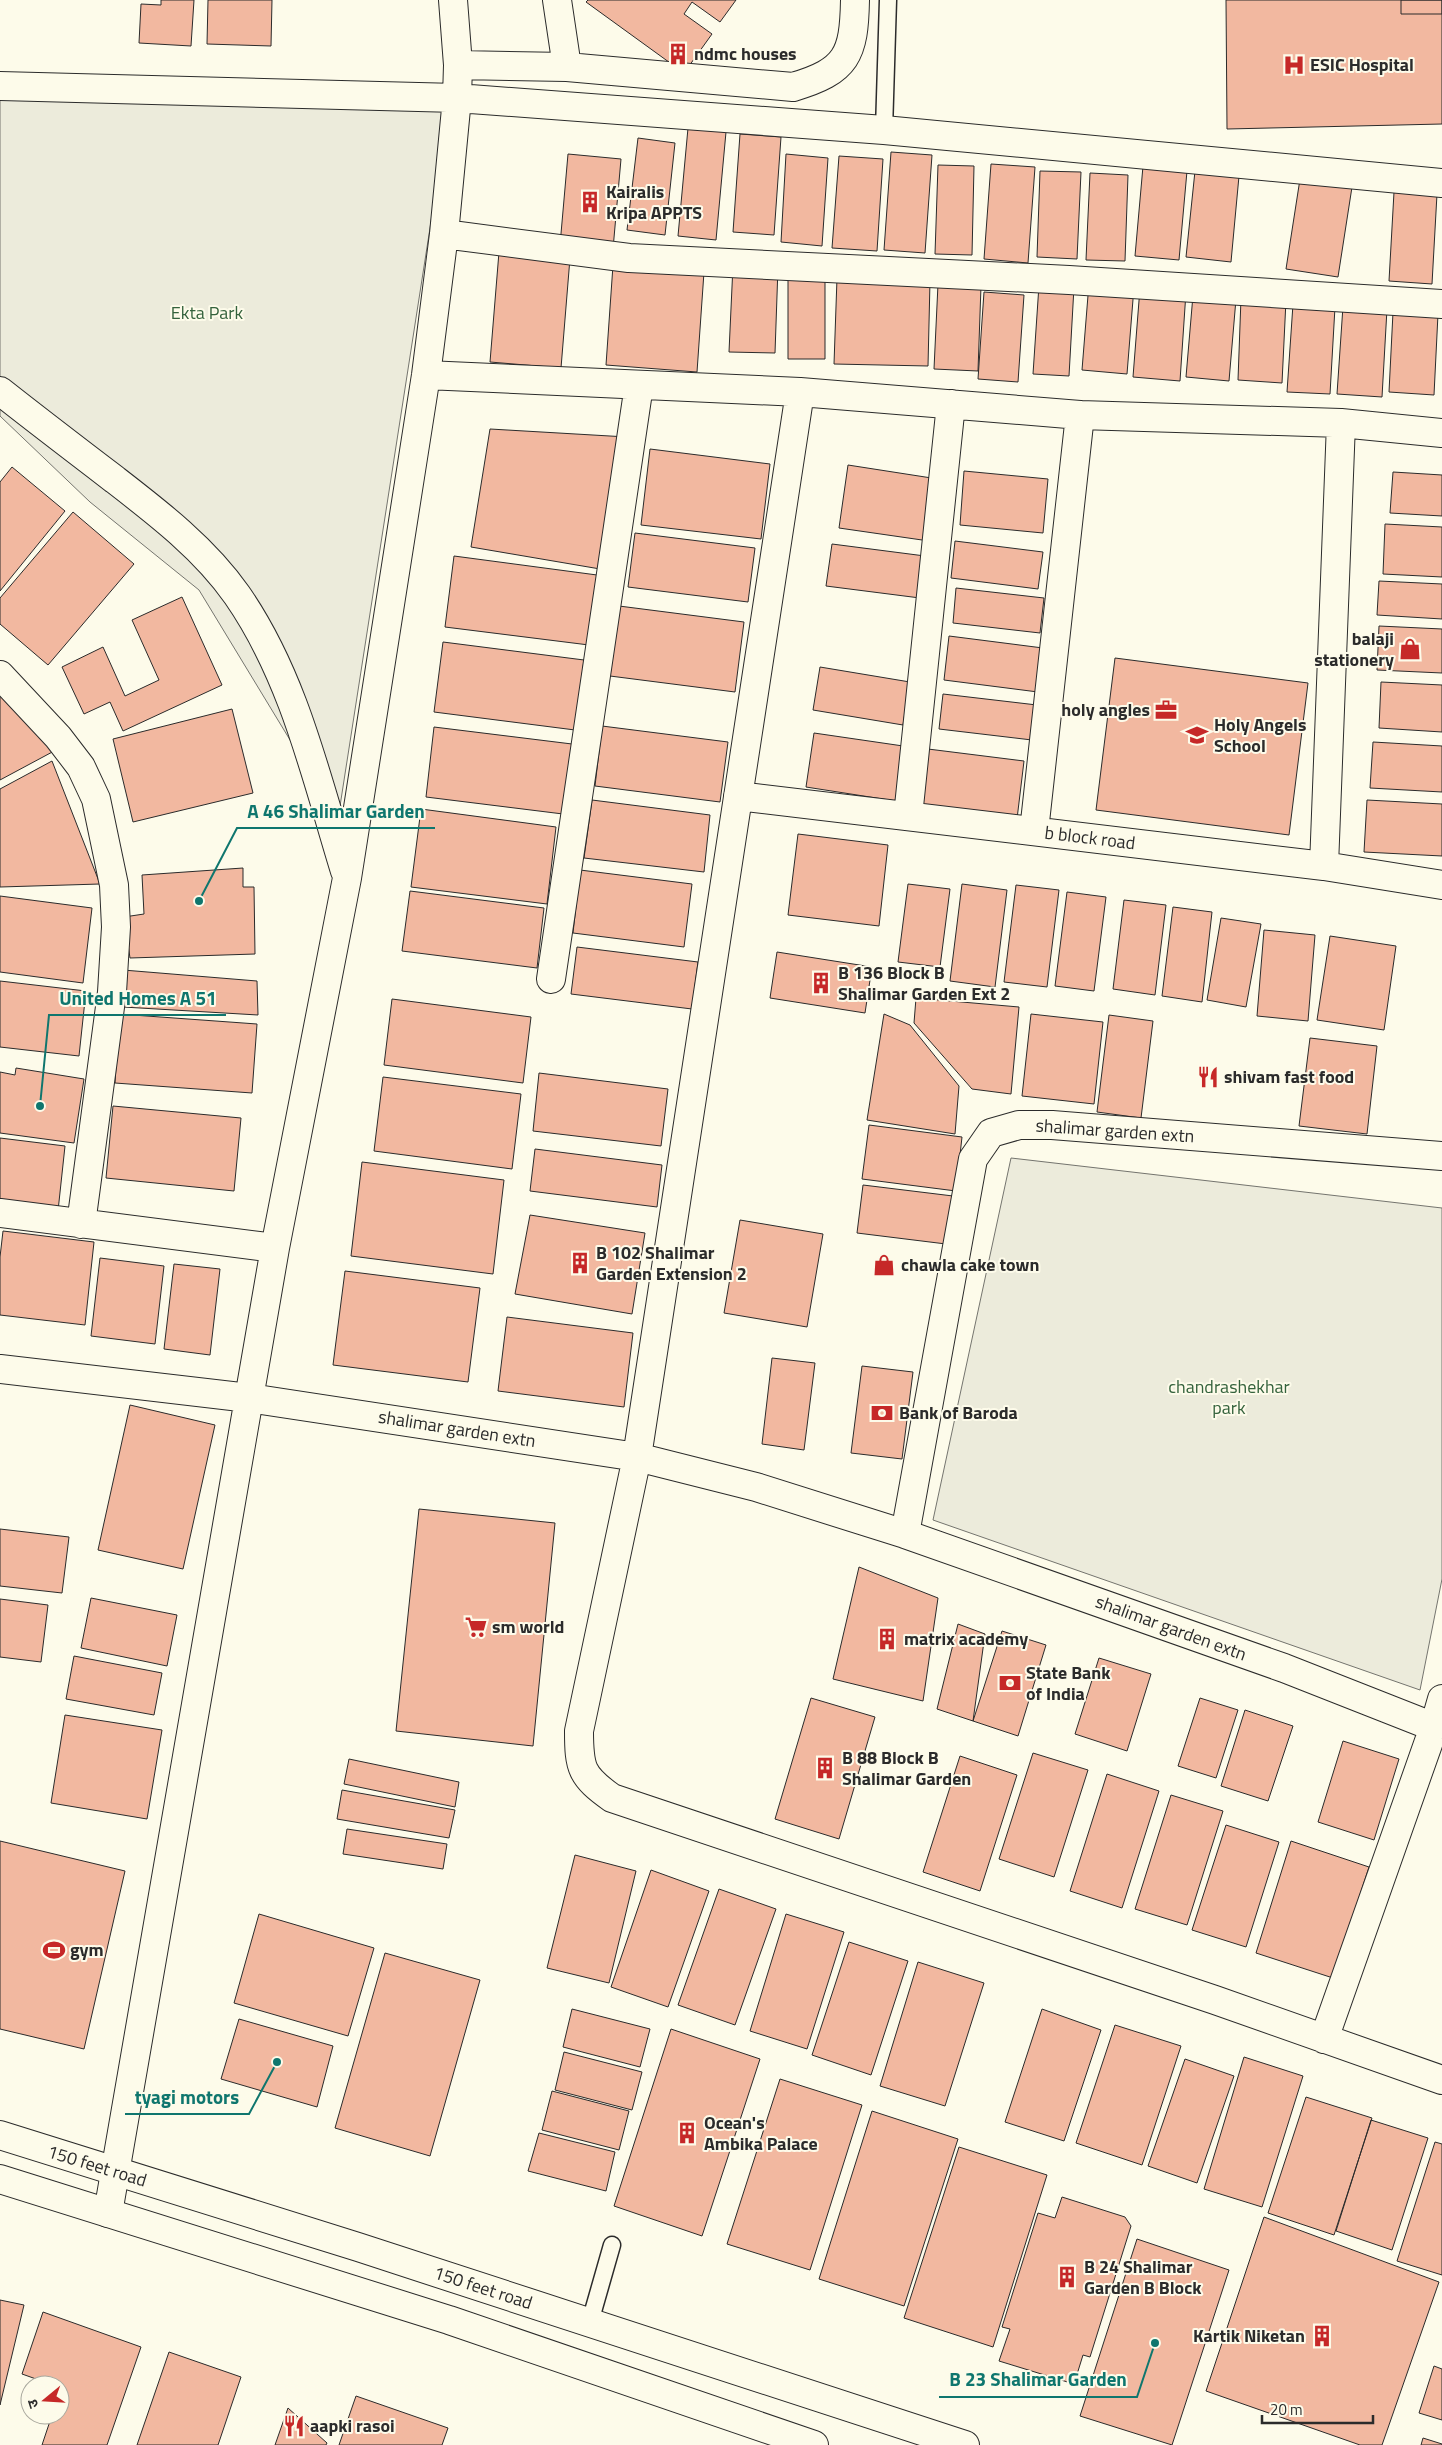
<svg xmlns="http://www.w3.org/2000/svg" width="1442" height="2445" font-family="'Titillium Web','Noto Sans Devanagari',sans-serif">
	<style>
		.green { fill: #ecebdb; stroke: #74746e }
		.building { fill: #f2b8a0; stroke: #2b2b2b }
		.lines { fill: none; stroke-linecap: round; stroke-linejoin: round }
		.lane-casing { stroke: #2b2b2b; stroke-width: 19 }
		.street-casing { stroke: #2b2b2b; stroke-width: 30 }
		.secondary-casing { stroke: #2b2b2b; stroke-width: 30 }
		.lane { stroke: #fdfbea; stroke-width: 16 }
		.street { stroke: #fdfbea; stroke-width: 28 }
		.secondary { stroke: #fdfbea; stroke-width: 28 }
		.labels { text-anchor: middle; stroke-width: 4; stroke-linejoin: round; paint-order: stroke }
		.poi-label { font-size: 18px; font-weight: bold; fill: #2b2b2b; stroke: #fdfbea; text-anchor: start }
		.park-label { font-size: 18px; fill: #34623c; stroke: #fdfbea }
		.street-label { font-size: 18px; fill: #2b2b2b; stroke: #fdfbea }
		.leader { fill: none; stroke: #0f766e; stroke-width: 2 }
		.callout-dot { fill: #0f766e; stroke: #fdfbea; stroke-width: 2 }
		.callout-label { font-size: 19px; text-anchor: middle; font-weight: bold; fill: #0f766e; stroke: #fdfbea; stroke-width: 4; stroke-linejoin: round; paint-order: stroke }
	</style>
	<rect width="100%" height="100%" fill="#fdfbea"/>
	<path class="green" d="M 0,98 L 449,106 L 338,819 L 199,590 L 90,502 L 0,416 Z
		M 1011,1158 L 1442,1208 L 1442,1579 L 1420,1690 L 933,1520 Z"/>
	<path class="building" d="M 161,0 L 194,0 L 191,46 L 139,43 L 141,4 L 161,5 Z
		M 208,0 L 272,0 L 271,46 L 207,44 Z
		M 588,0 L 736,0 L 720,22 L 692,2 L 684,14 L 712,34 L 684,73 L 586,2 Z
		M 1226,0 L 1442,0 L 1442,124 L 1227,129 Z
		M 1401,0 L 1442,0 L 1442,14 L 1401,14 Z
		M 688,128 L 726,132 L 716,240 L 678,236 Z
		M 740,134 L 781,137 L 774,235 L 733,232 Z
		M 638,138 L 675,143 L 665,235 L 627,230 Z
		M 891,152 L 932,155 L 925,253 L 884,250 Z
		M 568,154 L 621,159 L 613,249 L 560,245 Z
		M 786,154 L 828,158 L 822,246 L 781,242 Z
		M 839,156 L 883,159 L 877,251 L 832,248 Z
		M 991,164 L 1035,167 L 1028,263 L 984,259 Z
		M 938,165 L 974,166 L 972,255 L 935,254 Z
		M 1143,166 L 1187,171 L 1179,260 L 1135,256 Z
		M 1040,171 L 1081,172 L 1077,259 L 1037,257 Z
		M 1195,171 L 1239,176 L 1231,262 L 1186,257 Z
		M 1090,173 L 1128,175 L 1125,261 L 1086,260 Z
		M 1300,179 L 1352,187 L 1338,277 L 1286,269 Z
		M 1394,192 L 1437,194 L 1432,284 L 1389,281 Z
		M 499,252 L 570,258 L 561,368 L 490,362 Z
		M 613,265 L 704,272 L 697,372 L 606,365 Z
		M 733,265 L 778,267 L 775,353 L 729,352 Z
		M 788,274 L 825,275 L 825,359 L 788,359 Z
		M 837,278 L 930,281 L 928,366 L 834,364 Z
		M 1089,283 L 1134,287 L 1127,374 L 1082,370 Z
		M 938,284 L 981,286 L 978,371 L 934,369 Z
		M 1039,285 L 1074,287 L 1069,376 L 1033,374 Z
		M 1140,288 L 1186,292 L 1180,381 L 1133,377 Z
		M 984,292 L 1024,295 L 1018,382 L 978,379 Z
		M 1193,295 L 1236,299 L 1229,381 L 1186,377 Z
		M 1241,298 L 1286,300 L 1282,383 L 1238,380 Z
		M 1293,304 L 1335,307 L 1330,394 L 1287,392 Z
		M 1343,306 L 1387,309 L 1382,397 L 1337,394 Z
		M 1393,312 L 1438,314 L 1434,395 L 1389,392 Z
		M 490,429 L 627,437 L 606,570 L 471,547 Z
		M 650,449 L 770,464 L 761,539 L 641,525 Z
		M 848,465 L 938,479 L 929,541 L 839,528 Z
		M 12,467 L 65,511 L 0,591 L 0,482 Z
		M 964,471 L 1048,479 L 1043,533 L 960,525 Z
		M 1393,472 L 1442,475 L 1442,516 L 1390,513 Z
		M 73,512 L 134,564 L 48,665 L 0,624 L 0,598 Z
		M 1385,524 L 1442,527 L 1442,577 L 1383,574 Z
		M 635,533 L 755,548 L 748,602 L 628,587 Z
		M 955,541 L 1043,552 L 1038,589 L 951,578 Z
		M 832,544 L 925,556 L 920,598 L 826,586 Z
		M 454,556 L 597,575 L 589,645 L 445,627 Z
		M 1379,581 L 1442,584 L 1442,619 L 1377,615 Z
		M 956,588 L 1044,598 L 1040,633 L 953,623 Z
		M 182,597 L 222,685 L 123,731 L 110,702 L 84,714 L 62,667 L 103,647 L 125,696 L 159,680 L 132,620 Z
		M 619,606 L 744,622 L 735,692 L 610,676 Z
		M 1379,626 L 1442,629 L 1442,673 L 1377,670 Z
		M 949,636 L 1043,648 L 1038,692 L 944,680 Z
		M 443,642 L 584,660 L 575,730 L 434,712 Z
		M 1115,658 L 1308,683 L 1289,835 L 1096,810 Z
		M 820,667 L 910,682 L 903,725 L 813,710 Z
		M 1381,682 L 1442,685 L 1442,732 L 1379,728 Z
		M 0,689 L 56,750 L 0,780 Z
		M 943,694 L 1037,705 L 1032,740 L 939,729 Z
		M 232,709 L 253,793 L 133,822 L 113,739 Z
		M 602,726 L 728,742 L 720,802 L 595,786 Z
		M 434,727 L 572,744 L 563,814 L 426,797 Z
		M 814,733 L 910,747 L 902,802 L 806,787 Z
		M 1373,742 L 1442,746 L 1442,792 L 1370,788 Z
		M 928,749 L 1024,761 L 1017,819 L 921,806 Z
		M 52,761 L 100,884 L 0,887 L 0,789 Z
		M 592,800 L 710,815 L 704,872 L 584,858 Z
		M 1367,800 L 1442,804 L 1442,856 L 1364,852 Z
		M 421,809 L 556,827 L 547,904 L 411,887 Z
		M 798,834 L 888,845 L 879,926 L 788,915 Z
		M 243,868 L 243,887 L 254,887 L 255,954 L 130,958 L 124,917 L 144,914 L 142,875 Z
		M 580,870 L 692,884 L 684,947 L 573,933 Z
		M 908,884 L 950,889 L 940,967 L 898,962 Z
		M 962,884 L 1007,890 L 995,987 L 950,981 Z
		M 1016,885 L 1059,890 L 1047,987 L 1004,982 Z
		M 410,891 L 544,908 L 537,968 L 402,951 Z
		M 1067,892 L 1106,897 L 1094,991 L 1055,986 Z
		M 0,896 L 92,908 L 83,983 L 0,972 Z
		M 1124,900 L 1166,905 L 1155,995 L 1113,989 Z
		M 1173,907 L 1212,912 L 1202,1002 L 1162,996 Z
		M 1221,918 L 1261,924 L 1246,1007 L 1207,1000 Z
		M 1264,930 L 1315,935 L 1308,1021 L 1257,1016 Z
		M 1330,936 L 1396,946 L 1384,1030 L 1317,1020 Z
		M 577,947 L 698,962 L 692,1009 L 571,994 Z
		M 777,952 L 872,967 L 865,1013 L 770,998 Z
		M 123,970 L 257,981 L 258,1015 L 123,1007 Z
		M 0,981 L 86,991 L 79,1056 L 0,1047 Z
		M 916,998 L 1019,1007 L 1011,1094 L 972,1089 L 914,1023 Z
		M 392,999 L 531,1017 L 523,1083 L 384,1065 Z
		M 119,1014 L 257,1024 L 252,1093 L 115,1083 Z
		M 884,1014 L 910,1025 L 959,1086 L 955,1134 L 867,1120 Z
		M 1031,1014 L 1103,1022 L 1094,1104 L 1022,1096 Z
		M 1109,1015 L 1153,1021 L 1141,1118 L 1097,1112 Z
		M 1310,1038 L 1377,1046 L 1367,1134 L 1299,1126 Z
		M 16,1068 L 84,1079 L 74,1143 L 0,1133 L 0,1072 L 15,1075 Z
		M 539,1073 L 668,1089 L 661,1146 L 533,1131 Z
		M 383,1077 L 521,1094 L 512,1169 L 374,1151 Z
		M 113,1106 L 241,1118 L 234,1191 L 106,1178 Z
		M 869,1125 L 962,1137 L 956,1191 L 862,1179 Z
		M 0,1138 L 65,1146 L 58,1211 L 0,1204 Z
		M 535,1149 L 662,1165 L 657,1207 L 530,1191 Z
		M 362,1162 L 504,1180 L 493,1274 L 351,1256 Z
		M 863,1185 L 953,1196 L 946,1244 L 857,1233 Z
		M 530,1215 L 645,1233 L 632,1314 L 515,1294 Z
		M 740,1220 L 823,1234 L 807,1327 L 724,1313 Z
		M 3,1231 L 94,1242 L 85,1325 L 0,1315 L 0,1257 Z
		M 100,1258 L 164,1266 L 155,1344 L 91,1336 Z
		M 174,1264 L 220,1269 L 210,1355 L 164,1349 Z
		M 345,1271 L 480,1288 L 468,1382 L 333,1365 Z
		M 507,1317 L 633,1333 L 624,1407 L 498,1391 Z
		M 772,1358 L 815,1363 L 804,1450 L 762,1444 Z
		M 862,1366 L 913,1372 L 902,1459 L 851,1453 Z
		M 130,1405 L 215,1425 L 183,1569 L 98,1550 Z
		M 419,1509 L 555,1523 L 533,1746 L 396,1731 Z
		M 0,1529 L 69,1537 L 62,1593 L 0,1586 Z
		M 859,1567 L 938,1598 L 923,1701 L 833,1679 Z
		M 91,1598 L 177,1615 L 167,1666 L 81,1648 Z
		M 0,1599 L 48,1605 L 41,1662 L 0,1657 Z
		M 958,1624 L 985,1634 L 973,1721 L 937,1709 Z
		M 1002,1631 L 1046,1645 L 1018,1736 L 973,1721 Z
		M 74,1656 L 162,1673 L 154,1715 L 66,1699 Z
		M 1099,1658 L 1151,1674 L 1127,1751 L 1075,1734 Z
		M 811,1698 L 875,1717 L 839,1839 L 775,1819 Z
		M 1200,1698 L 1238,1710 L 1216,1778 L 1178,1766 Z
		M 1245,1710 L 1293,1726 L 1268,1801 L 1221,1786 Z
		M 65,1715 L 162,1730 L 147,1819 L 51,1803 Z
		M 1343,1741 L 1399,1759 L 1374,1840 L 1318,1822 Z
		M 1033,1753 L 1088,1770 L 1054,1877 L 999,1859 Z
		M 960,1756 L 1017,1775 L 980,1891 L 923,1872 Z
		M 349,1759 L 459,1782 L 455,1807 L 344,1784 Z
		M 1107,1774 L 1159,1791 L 1122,1908 L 1070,1891 Z
		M 342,1790 L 455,1810 L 449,1838 L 337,1819 Z
		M 1171,1795 L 1223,1811 L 1187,1925 L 1135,1909 Z
		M 1226,1825 L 1279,1842 L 1246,1947 L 1192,1930 Z
		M 347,1829 L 447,1844 L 443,1869 L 343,1854 Z
		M 0,1841 L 125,1871 L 84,2049 L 0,2029 Z
		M 1291,1841 L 1369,1867 L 1333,1978 L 1256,1953 Z
		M 575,1855 L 636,1871 L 609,1983 L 547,1968 Z
		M 651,1870 L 709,1891 L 668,2007 L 611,1987 Z
		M 719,1889 L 776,1909 L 735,2025 L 678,2005 Z
		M 259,1914 L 374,1948 L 348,2036 L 234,2003 Z
		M 786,1914 L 844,1932 L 807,2049 L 750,2031 Z
		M 849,1942 L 908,1961 L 871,2075 L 812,2055 Z
		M 385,1953 L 480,1980 L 430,2156 L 335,2128 Z
		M 918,1962 L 984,1983 L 945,2106 L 880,2086 Z
		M 572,2009 L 650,2029 L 640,2067 L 563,2047 Z
		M 1042,2009 L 1101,2030 L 1064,2141 L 1005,2122 Z
		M 239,2019 L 333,2046 L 317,2107 L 221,2079 Z
		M 1115,2025 L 1181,2046 L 1142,2165 L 1076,2143 Z
		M 671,2029 L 760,2059 L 702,2236 L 614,2206 Z
		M 564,2052 L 642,2072 L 632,2110 L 555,2090 Z
		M 1244,2057 L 1303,2076 L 1262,2207 L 1204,2189 Z
		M 1185,2059 L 1234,2076 L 1197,2183 L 1148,2166 Z
		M 780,2079 L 862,2105 L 810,2270 L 727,2244 Z
		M 552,2091 L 629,2111 L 619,2150 L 542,2130 Z
		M 1306,2097 L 1372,2118 L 1334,2235 L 1268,2213 Z
		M 872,2111 L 958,2139 L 904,2306 L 819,2279 Z
		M 1371,2120 L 1428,2138 L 1392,2250 L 1336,2231 Z
		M 539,2133 L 615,2152 L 606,2191 L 528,2171 Z
		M 1435,2142 L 1442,2144 L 1442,2275 L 1397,2261 Z
		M 959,2147 L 1047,2175 L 993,2347 L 904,2318 Z
		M 1062,2197 L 1125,2217 L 1131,2226 L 1090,2357 L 1083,2355 L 1074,2384 L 999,2361 L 1010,2329 L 1002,2327 L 1038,2213 L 1055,2218 Z
		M 1264,2217 L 1439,2282 L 1382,2445 L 1360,2445 L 1206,2391 Z
		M 1137,2239 L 1229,2270 L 1172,2445 L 1080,2416 Z
		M 0,2300 L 24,2305 L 0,2405 Z
		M 43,2312 L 141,2347 L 107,2445 L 42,2445 L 52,2415 L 60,2415 L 62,2388 L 60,2385 L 53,2385 L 22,2374 Z
		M 169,2352 L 241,2377 L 218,2445 L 137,2445 Z
		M 1434,2366 L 1442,2369 L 1442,2420 L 1419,2413 Z
		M 356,2396 L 448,2428 L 442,2445 L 339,2445 Z
		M 288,2408 L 327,2443 L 326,2445 L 275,2445 Z
		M 1423,2438 L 1442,2444 L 1442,2445 L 1421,2445 Z"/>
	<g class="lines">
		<g class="lane-casing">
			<path id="lane" d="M 884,130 L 888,0
				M 590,2322 L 612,2245"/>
		</g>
		<g class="street-casing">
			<path id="street" d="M 557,0 L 567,67
				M 458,65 L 567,67 L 793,87 C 847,71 854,55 855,0
				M 0,86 L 457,98 L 884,130 L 1442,183
				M 444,234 L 629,258 L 1069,280 L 1442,304
				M 426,375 L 800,392 L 1080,415 L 1341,423 L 1442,433
				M 0,391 C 38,421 76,450 114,479 C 158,513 205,549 237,595 C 294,677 316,777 345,871
				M 800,392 L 637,1457 L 579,1731 C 579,1768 581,1776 612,1798 L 1215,2000 L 1442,2080
				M 0,675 L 58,737 L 81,767 L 96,799 L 114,885 L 116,927 L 112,992 L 81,1224
				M 738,796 L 1324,866 L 1442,885
				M 908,816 L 951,404
				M 1034,831 L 1080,415
				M 1324,866 L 1341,423
				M 551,979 L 639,385
				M 0,1213 L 275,1248
				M 0,1369 L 249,1398 L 637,1457 L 756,1487 L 905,1534 L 1284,1668 L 1434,1727
				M 905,1534 L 973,1159 L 991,1133 L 1019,1125 L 1052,1125 L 1442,1156
				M 1324,2039 L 1434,1727 L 1442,1699
				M 108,2213 L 275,1248 L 347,878 L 426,375 L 444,234 L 457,98 L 458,65 L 453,0"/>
		</g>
		<g class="secondary-casing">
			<path id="secondary" d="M 0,2135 L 358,2247 L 965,2445
				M 0,2179 L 449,2320 L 814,2445"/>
		</g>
		<use href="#lane" class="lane"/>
		<use href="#street" class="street"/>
		<use href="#secondary" class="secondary"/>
	</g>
	<defs>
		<g id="building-bare" transform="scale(1.725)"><path d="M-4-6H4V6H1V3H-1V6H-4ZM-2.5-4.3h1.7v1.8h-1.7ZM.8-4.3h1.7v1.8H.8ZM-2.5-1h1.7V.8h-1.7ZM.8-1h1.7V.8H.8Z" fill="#c62828" stroke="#fdfbea" stroke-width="2.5" paint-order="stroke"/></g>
		<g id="hospital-bare" transform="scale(1.725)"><path d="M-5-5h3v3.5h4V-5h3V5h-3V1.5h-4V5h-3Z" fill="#c62828" stroke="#fdfbea" stroke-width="2.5" paint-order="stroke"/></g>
		<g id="shop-bare" transform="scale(1.725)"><path d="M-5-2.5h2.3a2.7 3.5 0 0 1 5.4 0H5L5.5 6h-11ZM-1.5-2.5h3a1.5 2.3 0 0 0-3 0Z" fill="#c62828" stroke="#fdfbea" stroke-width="2.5" paint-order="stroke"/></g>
		<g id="office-bare" transform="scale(1.725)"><path d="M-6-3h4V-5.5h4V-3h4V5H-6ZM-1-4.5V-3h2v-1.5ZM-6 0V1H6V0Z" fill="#c62828" stroke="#fdfbea" stroke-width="2.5" paint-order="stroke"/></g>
		<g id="school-bare" transform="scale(1.725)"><path d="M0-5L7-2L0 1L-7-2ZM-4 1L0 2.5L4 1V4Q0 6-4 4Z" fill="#c62828" stroke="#fdfbea" stroke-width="2.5" paint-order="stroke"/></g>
		<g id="restaurant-bare" transform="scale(1.725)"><path d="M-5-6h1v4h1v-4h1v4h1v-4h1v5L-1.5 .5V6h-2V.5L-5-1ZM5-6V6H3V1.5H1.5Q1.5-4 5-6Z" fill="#c62828" stroke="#fdfbea" stroke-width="2.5" paint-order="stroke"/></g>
		<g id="bank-bare" transform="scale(1.725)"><path d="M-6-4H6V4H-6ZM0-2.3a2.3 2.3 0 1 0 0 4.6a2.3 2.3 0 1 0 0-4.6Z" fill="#c62828" stroke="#fdfbea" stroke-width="2.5" paint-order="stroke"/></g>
		<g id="supermarket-bare" transform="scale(1.725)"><path d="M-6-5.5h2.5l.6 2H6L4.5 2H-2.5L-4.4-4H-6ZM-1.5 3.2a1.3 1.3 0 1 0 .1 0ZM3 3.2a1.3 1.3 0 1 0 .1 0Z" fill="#c62828" stroke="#fdfbea" stroke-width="2.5" paint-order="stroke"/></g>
		<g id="stadium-bare" transform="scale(1.725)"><path d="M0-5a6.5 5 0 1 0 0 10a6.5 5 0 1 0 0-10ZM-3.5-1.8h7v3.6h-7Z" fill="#c62828" stroke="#fdfbea" stroke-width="2.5" paint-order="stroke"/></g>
	</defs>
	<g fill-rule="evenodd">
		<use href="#building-bare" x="678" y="54"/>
		<use href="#hospital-bare" x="1294" y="65"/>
		<use href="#building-bare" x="590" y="202"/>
		<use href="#shop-bare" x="1410" y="649"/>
		<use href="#office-bare" x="1166" y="710"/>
		<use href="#school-bare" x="1197" y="735"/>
		<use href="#building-bare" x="821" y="983"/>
		<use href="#restaurant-bare" x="1208" y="1077"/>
		<use href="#building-bare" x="580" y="1263"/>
		<use href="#shop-bare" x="884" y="1265"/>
		<use href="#bank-bare" x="882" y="1413"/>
		<use href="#supermarket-bare" x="476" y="1627"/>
		<use href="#building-bare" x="887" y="1639"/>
		<use href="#bank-bare" x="1010" y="1683"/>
		<use href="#building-bare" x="825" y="1768"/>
		<use href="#stadium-bare" x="54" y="1950"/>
		<use href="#building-bare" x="687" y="2133"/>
		<use href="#building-bare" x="1067" y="2277"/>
		<use href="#building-bare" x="1322" y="2336"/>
		<use href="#restaurant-bare" x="294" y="2426"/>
	</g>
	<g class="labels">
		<g class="poi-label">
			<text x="694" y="60">ndmc houses</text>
			<text x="1310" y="71">ESIC Hospital</text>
			<text x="606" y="198">Kairalis<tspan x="606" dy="21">Kripa APPTS</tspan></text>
			<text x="1394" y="645" text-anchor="end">balaji<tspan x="1394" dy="21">stationery</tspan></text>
			<text x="1150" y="716" text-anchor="end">holy angles</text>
			<text x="1214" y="731">Holy Angels<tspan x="1214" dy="21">School</tspan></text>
			<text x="838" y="979">B 136 Block B<tspan x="838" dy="21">Shalimar Garden Ext 2</tspan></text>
			<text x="1224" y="1083">shivam fast food</text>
			<text x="596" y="1259">B 102 Shalimar<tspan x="596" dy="21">Garden Extension 2</tspan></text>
			<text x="901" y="1271">chawla cake town</text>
			<text x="899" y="1419">Bank of Baroda</text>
			<text x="492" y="1633">sm world</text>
			<text x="904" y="1645">matrix academy</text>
			<text x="1026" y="1679">State Bank<tspan x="1026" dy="21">of India</tspan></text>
			<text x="842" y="1764">B 88 Block B<tspan x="842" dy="21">Shalimar Garden</tspan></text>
			<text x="70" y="1956">gym</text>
			<text x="704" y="2129">Ocean's<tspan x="704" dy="21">Ambika Palace</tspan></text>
			<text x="1084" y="2273">B 24 Shalimar<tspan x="1084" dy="21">Garden B Block</tspan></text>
			<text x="1305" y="2342" text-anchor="end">Kartik Niketan</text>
			<text x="310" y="2432">aapki rasoi</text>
		</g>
		<g class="park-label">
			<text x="207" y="319">Ekta Park</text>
			<text x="1229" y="1393">chandrashekhar<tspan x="1229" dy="21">park</tspan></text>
		</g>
		<g class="street-label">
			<text transform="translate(1090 838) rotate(7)" y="6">b block road</text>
			<text transform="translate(1115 1131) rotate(4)" y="6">shalimar garden extn</text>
			<text transform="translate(457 1429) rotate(9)" y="6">shalimar garden extn</text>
			<text transform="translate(1171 1628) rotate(20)" y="6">shalimar garden extn</text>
			<text transform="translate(97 2166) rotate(17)" y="6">150 feet road</text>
			<text transform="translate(483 2288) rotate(18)" y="6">150 feet road</text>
		</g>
	</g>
	<path class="leader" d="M199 901L237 828H435M40 1106L49 1015H226M277 2062L249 2114H125M1155 2343L1137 2397H939"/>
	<g class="callout-dot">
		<circle cx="199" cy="901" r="5"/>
		<circle cx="40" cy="1106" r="5"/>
		<circle cx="277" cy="2062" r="5"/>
		<circle cx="1155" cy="2343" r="5"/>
	</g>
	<g class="callout-label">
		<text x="336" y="818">A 46 Shalimar Garden</text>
		<text x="138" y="1005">United Homes A 51</text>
		<text x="187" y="2104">tyagi motors</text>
		<text x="1038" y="2386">B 23 Shalimar Garden</text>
	</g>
	<g transform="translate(45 2400) rotate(252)"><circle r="24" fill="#fdfbea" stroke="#a9a89e"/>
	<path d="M0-4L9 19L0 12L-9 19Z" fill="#c62828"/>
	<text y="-8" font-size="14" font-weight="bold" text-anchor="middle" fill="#2b2b2b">उ</text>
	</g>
	<path d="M1262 2415v8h111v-8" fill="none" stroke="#2b2b2b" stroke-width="2.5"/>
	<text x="1270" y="2415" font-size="15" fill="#2b2b2b" stroke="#fdfbea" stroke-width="4" paint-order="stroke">20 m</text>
</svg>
